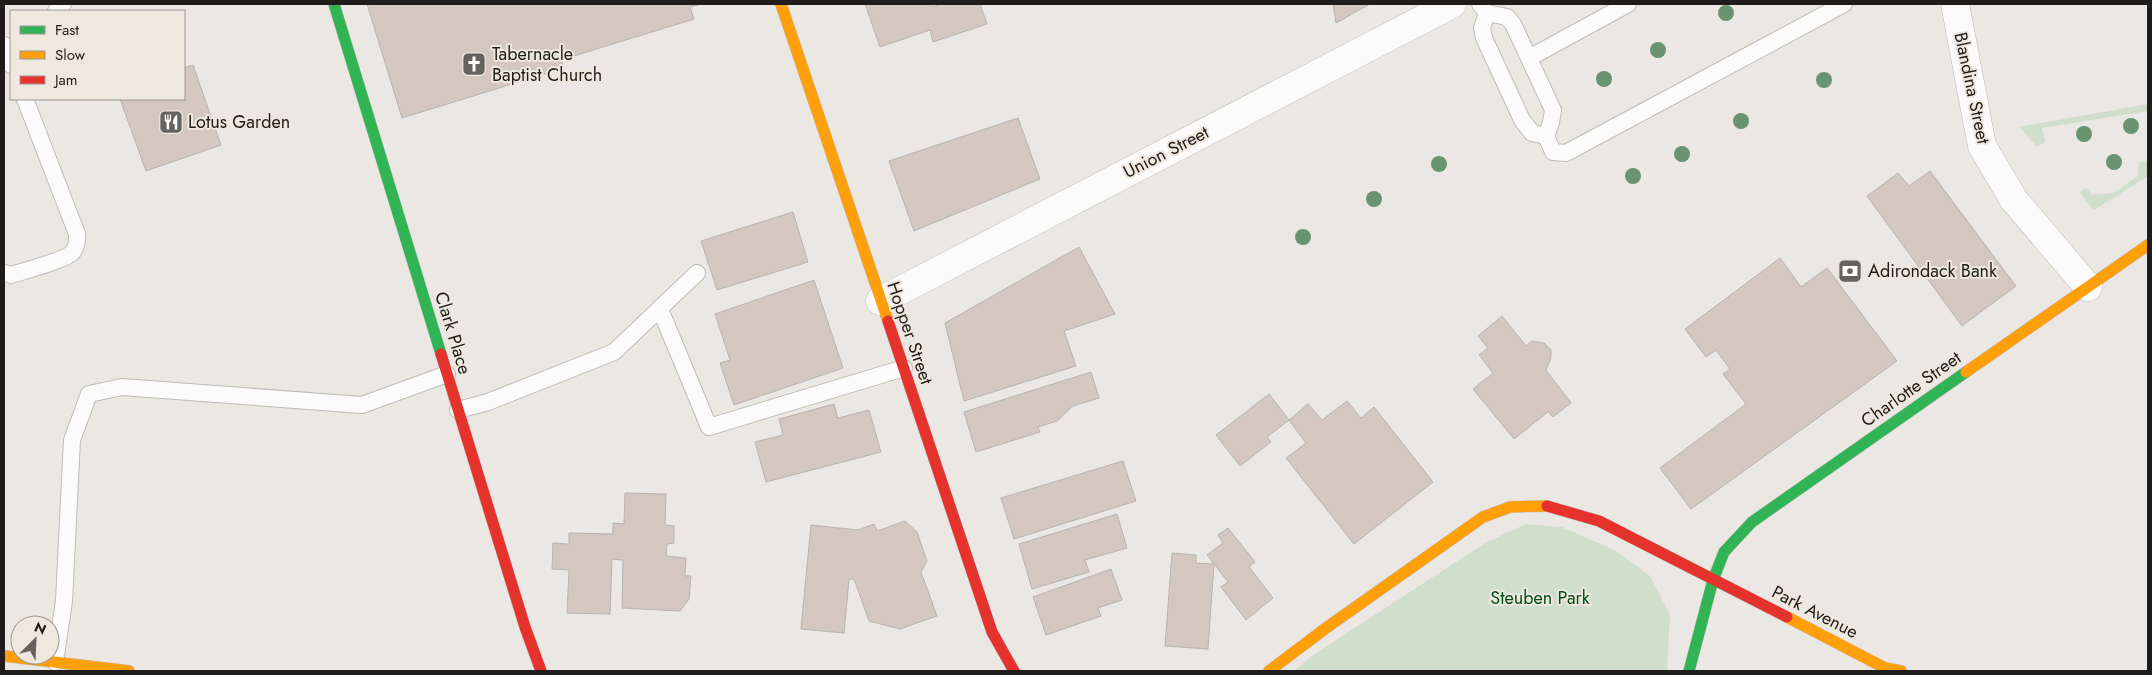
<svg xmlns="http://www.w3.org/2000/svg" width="2152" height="675" font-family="Jost,sans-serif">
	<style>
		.green { fill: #d0decc }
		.building { fill: #d4c7bf; stroke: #b7b4b0 }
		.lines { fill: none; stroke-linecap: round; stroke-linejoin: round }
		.lane-casing { stroke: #bfbcb8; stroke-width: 18 }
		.street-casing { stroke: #bfbcb8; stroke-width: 29 }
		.fast-casing { stroke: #bfbcb8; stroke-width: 12 }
		.slow-casing { stroke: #bfbcb8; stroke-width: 12 }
		.jam-casing { stroke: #bfbcb8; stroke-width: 12 }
		.lane { stroke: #fcfbfb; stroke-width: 16 }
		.street { stroke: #fcfbfb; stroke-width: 28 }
		.fast { stroke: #30b455; stroke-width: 11 }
		.slow { stroke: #ff9f0a; stroke-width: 11 }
		.jam { stroke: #e5322d; stroke-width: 11 }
		.tree { fill: #6a9371 }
		.labels { text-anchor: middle; stroke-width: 4; stroke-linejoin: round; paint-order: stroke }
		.poi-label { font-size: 18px; fill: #1f1c19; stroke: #efe8de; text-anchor: start }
		.street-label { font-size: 18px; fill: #1f1c19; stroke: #efe8de }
		.park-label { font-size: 18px; fill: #014e15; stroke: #efe8de }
	</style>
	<rect width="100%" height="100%" fill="#ebe7e2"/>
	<path class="green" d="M 2148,104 L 2148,111 L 2042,128 L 2045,142 L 2037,147 L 2019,127 Z
		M 2148,160 L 2148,176 L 2094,210 L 2079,192 L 2086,188 L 2093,195 L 2113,193 L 2138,176 L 2139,163 Z
		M 1526,524 L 1562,527 L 1616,551 L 1650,576 L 1670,615 L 1667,671 L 1294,671 L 1312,656 L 1485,543 Z"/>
	<path class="building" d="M 367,4 L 701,4 L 690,7 L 694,19 L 561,60 L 564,68 L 402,118 Z
		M 865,4 L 932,4 L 932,7 L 941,4 L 980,4 L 987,24 L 933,42 L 930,30 L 880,47 Z
		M 1333,4 L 1370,4 L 1336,23 Z
		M 193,65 L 221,145 L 146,171 L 120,99 L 184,99 L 184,68 Z
		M 1018,118 L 1040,179 L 914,231 L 889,161 Z
		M 1930,171 L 2016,286 L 1962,326 L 1867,196 L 1898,173 L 1909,186 Z
		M 793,212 L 808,262 L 717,290 L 701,241 Z
		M 1079,247 L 1115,314 L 1064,331 L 1076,366 L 964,401 L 945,323 Z
		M 1780,258 L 1801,287 L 1827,268 L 1897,361 L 1691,509 L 1660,468 L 1746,404 L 1723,374 L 1730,369 L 1716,350 L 1706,357 L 1685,329 Z
		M 814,280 L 843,368 L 734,405 L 720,363 L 730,360 L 715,314 Z
		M 1502,316 L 1526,346 L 1532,341 L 1544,343 L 1551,350 L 1551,358 L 1546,370 L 1571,403 L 1553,417 L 1548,412 L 1514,439 L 1473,389 L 1493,373 L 1479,355 L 1488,348 L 1478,336 Z
		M 1091,372 L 1099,398 L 1073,406 L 1057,421 L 1038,427 L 1040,432 L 976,452 L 964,412 Z
		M 1269,394 L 1289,420 L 1267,437 L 1271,442 L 1240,466 L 1216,435 Z
		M 1347,401 L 1361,418 L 1374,407 L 1433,482 L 1354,544 L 1286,458 L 1306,443 L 1289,420 L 1308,404 L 1322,420 Z
		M 834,404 L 838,418 L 869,410 L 881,452 L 766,482 L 755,442 L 783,435 L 779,419 Z
		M 1123,461 L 1136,501 L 1014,539 L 1001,498 Z
		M 625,493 L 666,494 L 665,525 L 674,526 L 674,543 L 667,544 L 666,556 L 686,558 L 685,576 L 691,576 L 689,599 L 680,611 L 622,608 L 623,560 L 612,559 L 610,614 L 567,613 L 569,570 L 552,569 L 553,543 L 569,544 L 569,533 L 613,534 L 613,523 L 624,524 Z
		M 1117,514 L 1127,548 L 1085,560 L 1089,572 L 1032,589 L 1019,544 Z
		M 905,521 L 917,532 L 927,561 L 921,572 L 937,616 L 900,629 L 869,621 L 854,579 L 849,579 L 844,633 L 801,629 L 811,525 L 858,530 L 874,524 L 877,531 Z
		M 1228,528 L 1255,562 L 1249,567 L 1273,598 L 1246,620 L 1221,587 L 1228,582 L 1207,555 L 1223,543 L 1218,535 Z
		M 1172,553 L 1196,555 L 1196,563 L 1214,564 L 1208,649 L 1165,646 Z
		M 1111,569 L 1122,600 L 1098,608 L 1101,616 L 1046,635 L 1033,597 Z"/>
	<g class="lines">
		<g class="lane-casing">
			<path id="lane" d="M 1480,4 L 1487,13 L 1507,17 L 1513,24 L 1553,110 L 1551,123 L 1546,136 L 1532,133 L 1522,120 L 1484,38 L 1482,28 L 1487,13
				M 56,11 L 63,4
				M 4,45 L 11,65
				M 1529,58 L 1628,4
				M 1546,136 L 1553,152 L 1566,153 L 1844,4
				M 4,273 L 11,275 C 24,271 65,260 72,253 C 77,247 77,241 77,234 L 25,99
				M 660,309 L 709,427 L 904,368
				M 458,410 L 488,402 L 614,352 L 697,273
				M 55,662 L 64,601 L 72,440 L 89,394 L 122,387 L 362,405 L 447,374"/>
		</g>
		<g class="street-casing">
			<path id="street" d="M 1955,4 L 1982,146 L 2014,200 L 2088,287
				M 880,301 L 1452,4"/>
		</g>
		<g class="fast-casing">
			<path id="fast" d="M 334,4 L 441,354
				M 1689,671 L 1713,580 L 1724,552 L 1752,522 L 1966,372"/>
		</g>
		<g class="slow-casing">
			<path id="slow" d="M 781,4 L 888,321
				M 1966,372 L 2148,245
				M 1787,617 L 1885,668 L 1901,671
				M 4,656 L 129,671
				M 1269,671 L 1326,628 L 1483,517 L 1510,507 L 1547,506"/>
		</g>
		<g class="jam-casing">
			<path id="jam" d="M 888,321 L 992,632 L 1014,671
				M 441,354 L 525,627 L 541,671
				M 1547,506 L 1599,521 L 1787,617"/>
		</g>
		<use href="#lane" class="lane"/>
		<use href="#street" class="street"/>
		<use href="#fast" class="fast"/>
		<use href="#slow" class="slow"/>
		<use href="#jam" class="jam"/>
	</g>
	<g class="tree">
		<circle cx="1726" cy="13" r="8"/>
		<circle cx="1658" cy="50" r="8"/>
		<circle cx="1604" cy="79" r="8"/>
		<circle cx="1824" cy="80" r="8"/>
		<circle cx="1741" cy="121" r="8"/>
		<circle cx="2131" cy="126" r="8"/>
		<circle cx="2084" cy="134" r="8"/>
		<circle cx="1682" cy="154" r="8"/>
		<circle cx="2114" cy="162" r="8"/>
		<circle cx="1439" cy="164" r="8"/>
		<circle cx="1633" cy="176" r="8"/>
		<circle cx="1374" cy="199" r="8"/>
		<circle cx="1303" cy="237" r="8"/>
	</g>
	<defs>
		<g id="church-square" transform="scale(1.25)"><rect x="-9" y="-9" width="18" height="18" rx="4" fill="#66635f" stroke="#efe8de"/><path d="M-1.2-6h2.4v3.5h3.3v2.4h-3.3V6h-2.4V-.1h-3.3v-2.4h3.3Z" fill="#fff"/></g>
		<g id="restaurant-square" transform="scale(1.25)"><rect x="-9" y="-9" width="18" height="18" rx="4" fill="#66635f" stroke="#efe8de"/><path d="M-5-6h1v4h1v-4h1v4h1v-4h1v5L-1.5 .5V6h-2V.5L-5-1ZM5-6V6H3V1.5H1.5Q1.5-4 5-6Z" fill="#fff"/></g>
		<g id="bank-square" transform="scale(1.25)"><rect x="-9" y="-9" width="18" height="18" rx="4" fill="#66635f" stroke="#efe8de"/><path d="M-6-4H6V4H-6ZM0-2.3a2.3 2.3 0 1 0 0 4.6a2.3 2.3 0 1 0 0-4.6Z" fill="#fff"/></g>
	</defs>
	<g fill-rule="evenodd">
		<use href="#church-square" x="474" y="64"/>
		<use href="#restaurant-square" x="171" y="122"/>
		<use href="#bank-square" x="1850" y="271"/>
	</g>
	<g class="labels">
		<g class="poi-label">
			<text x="492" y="60">Tabernacle<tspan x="492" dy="21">Baptist Church</tspan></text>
			<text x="188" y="128">Lotus Garden</text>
			<text x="1868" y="277">Adirondack Bank</text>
		</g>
		<g class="street-label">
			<text transform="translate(1972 88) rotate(78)" y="6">Blandina Street</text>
			<text transform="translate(1166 152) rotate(-27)" y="6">Union Street</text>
			<text transform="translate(453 333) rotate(73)" y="6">Clark Place</text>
			<text transform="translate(910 333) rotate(71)" y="6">Hopper Street</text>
			<text transform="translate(1911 389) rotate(-35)" y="6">Charlotte Street</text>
			<text transform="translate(1815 612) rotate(27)" y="6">Park Avenue</text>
		</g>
		<g class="park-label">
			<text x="1540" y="604">Steuben Park</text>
		</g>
	</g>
	<rect width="2152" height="675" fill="none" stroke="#1f1c19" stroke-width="10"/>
	<rect x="10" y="10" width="175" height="90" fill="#efe8de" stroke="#9c968f"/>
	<rect x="20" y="26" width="25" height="8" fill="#30b455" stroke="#9c968f"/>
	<text x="55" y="35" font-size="15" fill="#1f1c19">Fast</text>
	<rect x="20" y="51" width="25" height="8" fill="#ff9f0a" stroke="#9c968f"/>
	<text x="55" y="60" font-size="15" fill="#1f1c19">Slow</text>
	<rect x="20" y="76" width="25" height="8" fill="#e5322d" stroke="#9c968f"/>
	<text x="55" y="85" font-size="15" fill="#1f1c19">Jam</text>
	<g transform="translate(35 640) rotate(24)"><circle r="24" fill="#efe8de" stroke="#9c968f"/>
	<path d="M0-4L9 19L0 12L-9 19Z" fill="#66635f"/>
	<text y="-8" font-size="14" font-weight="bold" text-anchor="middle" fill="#1f1c19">N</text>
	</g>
</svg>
